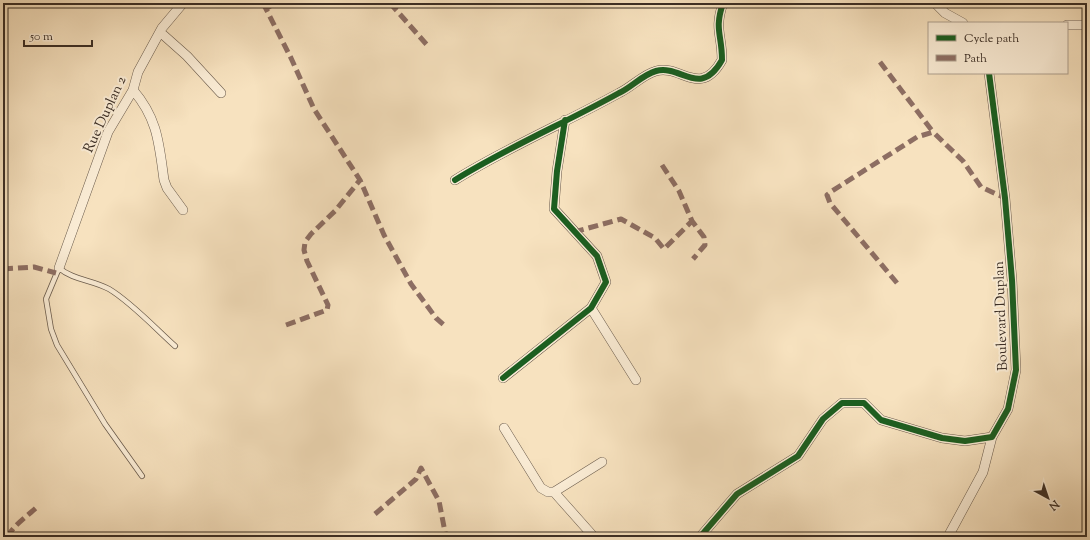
<svg xmlns="http://www.w3.org/2000/svg" width="1090" height="540" font-family="'Sorts Mill Goudy',serif">
	<style>
		.lines { fill: none; stroke-linecap: round; stroke-linejoin: round }
		.lane-casing { stroke: #6a5b4c; stroke-width: 6 }
		.street-casing { stroke: #6a5b4c; stroke-width: 10 }
		.lane { stroke: #faecd5; stroke-width: 4.5 }
		.street { stroke: #faecd5; stroke-width: 9 }
		.quiet { stroke: #8d6e63; stroke-width: 5; stroke-dasharray: 10 5; stroke-linecap: butt }
		.cycleway-casing { stroke: #faecd5; stroke-width: 8 }
		.cycleway { stroke: #1b5e20; stroke-width: 6 }
		.labels { text-anchor: middle; stroke-width: 4; stroke-linejoin: round; paint-order: stroke }
		.street-label { font-size: 14px; fill: #3b2e25; stroke: #faecd5 }
	</style>
	<rect width="100%" height="100%" fill="#f7e2bf"/>
	<filter id="stains"><feTurbulence type="fractalNoise" baseFrequency=".005" numOctaves="4"/><feColorMatrix values="0 0 0 0 .2 0 0 0 0 .09 0 0 0 0 .02 0 0 0 .5 -.17"/></filter>
	<radialGradient id="worn" r=".72"><stop offset=".6" stop-color="#630" stop-opacity="0"/><stop offset="1" stop-color="#630" stop-opacity=".3"/></radialGradient>
	<g class="lines">
		<g class="lane-casing">
			<path id="lane" d="M 142,476 L 105,424 L 57,345 L 51,329 L 46,299 L 59,268 C 73,280 93,280 109,289 C 131,302 156,329 175,346"/>
		</g>
		<g class="street-casing">
			<path id="street" d="M 935,3 L 945,13 L 963,23
				M 1067,25 L 1087,25
				M 160,32 L 187,56 L 221,93
				M 133,90 C 158,119 159,144 164,180 L 167,188 L 183,210
				M 455,180 C 508,147 565,123 619,93 C 632,87 642,75 656,71 C 681,64 700,99 722,60 C 722,34 714,30 723,3
				M 59,268 L 108,132 L 133,90 L 138,72 L 162,28 L 183,3
				M 591,308 L 636,380
				M 503,378 L 591,308 L 606,282 L 597,256 L 554,209 L 557,171 L 565,120
				M 504,428 L 541,488 L 548,492 L 554,492 L 594,537
				M 554,492 L 602,462
				M 700,537 L 737,494 L 798,456 L 823,419 L 842,403 L 864,403 L 881,420 L 942,438 L 965,441 L 992,437 L 1008,409 L 1016,370 L 1012,280 L 1005,198 L 989,73
				M 950,537 L 950,533 L 983,472 L 992,437"/>
		</g>
		<use href="#lane" class="lane"/>
		<use href="#street" class="street"/>
		<path class="quiet" d="M 263,3 L 291,58 L 314,109 L 360,180 L 384,235 L 411,284 L 436,318 L 444,325
			M 390,3 L 427,45
			M 266,9 L 275,3
			M 880,62 L 933,132
			M 662,165 L 679,191 L 692,221 L 704,237 L 705,245 L 693,259
			M 574,232 L 621,219 L 655,238 L 664,249 L 692,221
			M 3,269 L 34,267 L 56,273
			M 897,283 L 830,203 L 827,195 L 832,191 L 917,137 L 933,132 L 963,161 L 981,187 L 1005,198
			M 286,325 L 327,310 L 328,305 L 307,261 L 304,250 L 305,242 L 311,234 L 335,211 L 360,180
			M 375,514 L 416,479 L 421,468 L 439,501 L 446,537
			M 8,537 C 11,527 30,514 38,506"/>
		<g class="cycleway-casing">
			<path id="cycleway" d="M 455,180 C 508,147 565,123 619,93 C 632,87 642,75 656,71 C 681,64 700,99 722,60 C 722,34 714,30 723,3
				M 503,378 L 591,308 L 606,282 L 597,256 L 554,209 L 557,171 L 565,120
				M 700,537 L 737,494 L 798,456 L 823,419 L 842,403 L 864,403 L 881,420 L 942,438 L 965,441 L 992,437 L 1008,409 L 1016,370 L 1012,280 L 1005,198 L 989,73"/>
		</g>
		<use href="#cycleway" class="cycleway"/>
	</g>
	<g class="labels">
		<g class="street-label">
			<text transform="translate(104 114) rotate(-65)" y="5">Rue Duplan 2</text>
			<text transform="translate(1000 316) rotate(-92)" y="5">Boulevard Duplan</text>
		</g>
	</g>
	<rect width="1090" height="540" fill="none" stroke="#f7e2bf" stroke-width="16"/>
	<rect x="4" y="4" width="1082" height="532" fill="none" stroke="#3b2e25" stroke-width="2"/>
	<rect x="8" y="8" width="1074" height="524" fill="none" stroke="#3b2e25"/>
	<rect x="928" y="22" width="140" height="52" fill="#faecd5" stroke="#aea08f"/>
	<rect x="936" y="35" width="20" height="6" fill="#1b5e20" stroke="#aea08f"/>
	<text x="964" y="42" font-size="12" fill="#3b2e25">Cycle path</text>
	<rect x="936" y="55" width="20" height="6" fill="#8d6e63" stroke="#aea08f"/>
	<text x="964" y="62" font-size="12" fill="#3b2e25">Path</text>
	<g transform="translate(1048 498) rotate(140)" stroke="#faecd5" stroke-width="3" paint-order="stroke">
	<path d="M0-3L7 15L0 10L-7 15Z" fill="#3b2e25"/>
	<text y="-6" font-size="11" font-weight="bold" text-anchor="middle" fill="#3b2e25">N</text>
	</g>
	<path d="M24 40v6h68v-6" fill="none" stroke="#3b2e25" stroke-width="2"/>
	<text x="30" y="40" font-size="12" fill="#3b2e25" stroke="#faecd5" stroke-width="3" paint-order="stroke">50 m</text>
	<rect width="100%" height="100%" filter="url(#stains)"/>
	<rect width="100%" height="100%" fill="url(#worn)"/>
</svg>
